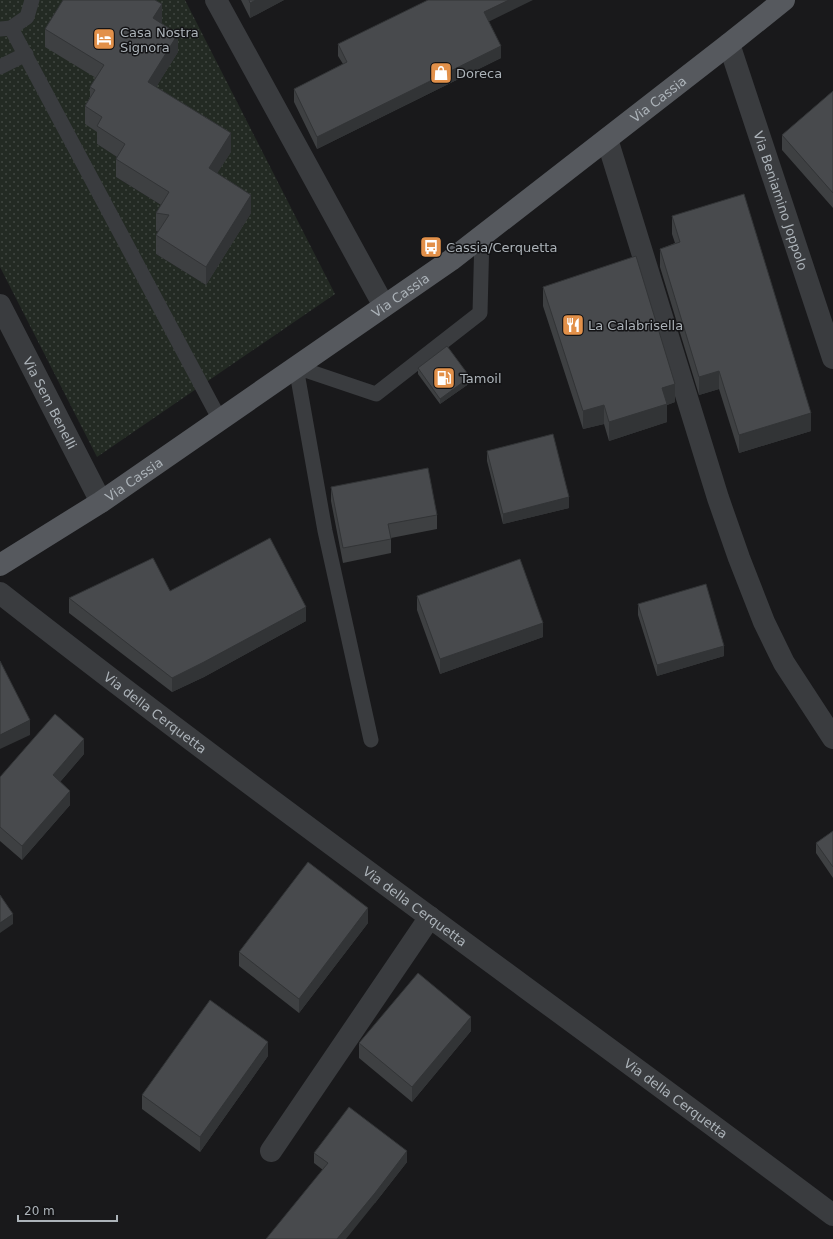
<svg xmlns="http://www.w3.org/2000/svg" width="833" height="1239" font-family="'DejaVu Sans',sans-serif">
	<style>
		.park { fill: url(#park-dots) }
		.lines { fill: none; stroke-linecap: round; stroke-linejoin: round }
		.service { stroke: #3a3c3f; stroke-width: 15 }
		.minor { stroke: #3a3c3f; stroke-width: 22 }
		.primary { stroke: #56595e; stroke-width: 22 }
		.wall { fill: #3e4042 }
		.shaded-wall { fill: #323436 }
		.building { fill: #484a4d; stroke: #323436 }
		.labels { text-anchor: middle; stroke-width: 3; stroke-linejoin: round; paint-order: stroke }
		.poi-label { font-size: 13px; fill: #acb3b9; stroke: #141416; text-anchor: start }
		.street-label { font-size: 13px; fill: #acb3b9; stroke: #141416 }
	</style>
	<defs>
		<pattern id="park-dots" width="8" height="8" patternUnits="userSpaceOnUse"><rect width="8" height="8" fill="#232a23"/><path d="M2 2h.1M6 6h.1" fill="none" stroke="#404641" stroke-width="1.8" stroke-linecap="round"/></pattern>
	</defs>
	<rect width="100%" height="100%" fill="#19191b"/>
	<path class="park" d="M 0,0 L 74,0 L 104,83 L 102,135 L 97,144 L 125,162 L 116,177 L 169,210 L 156,231 L 166,238 L 156,254 L 206,285 L 148,100 L 127,0 L 185,0 L 335,294 L 97,457 L 0,267 Z"/>
	<g class="lines">
		<path class="service" d="M 11,28 L 220,420
			M 0,29 L 11,28 L 27,17 L 32,0
			M 0,67 L 26,54
			M 371,740 L 325,531 L 296,367 L 376,394 L 480,313 L 482,235"/>
		<g class="minor">
			<path d="M 216,0 L 384,306"/>
			<path id="s1" d="M 729,44 L 833,358"/>
			<path d="M 607,139 L 718,498 L 739,558 L 764,622 L 784,663 L 833,738"/>
			<path id="s2" d="M 0,305 L 101,502"/>
			<path id="s3" d="M 0,593 C 273,807 556,1007 833,1215"/>
			<path d="M 271,1151 L 430,917"/>
		</g>
		<path class="primary" id="s4" d="M 0,565 L 101,502 L 451,260 L 729,44 L 784,0"/>
	</g>
	<path class="wall" d="M 241,0 L 284,0 L 250,18 Z
		M 162,22 L 161,23 L 178,52 L 156,87 L 231,152 L 217,173 L 251,213 L 206,285 L 156,254 L 156,235 L 159,232 L 156,231 L 156,213 L 161,205 L 116,177 L 116,159 L 117,157 L 97,144 L 97,132 L 85,124 L 85,106 L 90,97 L 90,87 L 96,78 L 45,47 L 45,29 Z
		M 489,22 L 501,58 L 317,149 L 294,102 L 294,89 L 343,64 L 338,56 L 338,44 Z
		M 833,91 L 833,208 L 782,150 L 782,135 Z
		M 672,216 L 811,431 L 739,453 L 719,389 L 699,395 L 660,267 L 660,249 L 675,243 L 672,234 Z
		M 543,287 L 675,402 L 667,405 L 667,422 L 609,441 L 604,424 L 583,429 L 543,306 Z
		M 418,368 L 470,383 L 440,404 L 418,374 Z
		M 487,451 L 569,508 L 503,524 L 487,461 Z
		M 331,487 L 437,515 L 437,529 L 391,538 L 391,553 L 343,563 L 331,501 Z
		M 170,591 L 306,621 L 204,677 L 172,692 L 69,613 L 69,598 Z
		M 417,596 L 543,637 L 440,674 L 417,610 Z
		M 638,604 L 724,656 L 657,676 L 638,615 Z
		M 84,754 L 60,782 L 70,805 L 22,860 L 0,841 L 0,777 Z
		M 833,831 L 833,878 L 816,853 L 816,843 Z
		M 368,923 L 299,1013 L 239,966 L 239,952 Z
		M 471,1031 L 412,1102 L 359,1058 L 359,1043 Z
		M 268,1056 L 200,1152 L 142,1109 L 142,1095 Z
		M 314,1153 L 407,1162 L 375,1203 L 323,1170 L 314,1163 Z"/>
	<path class="shaded-wall" d="M 256,0 L 284,0 L 250,18 L 250,3 Z
		M 509,0 L 533,0 L 484,24 L 484,12 Z
		M 162,4 L 162,22 L 153,36 L 153,18 Z
		M 178,34 L 178,52 L 148,100 L 148,82 Z
		M 501,46 L 501,58 L 317,149 L 317,137 Z
		M 231,133 L 231,152 L 209,186 L 209,168 Z
		M 251,195 L 251,213 L 206,285 L 206,267 Z
		M 719,371 L 719,389 L 699,395 L 699,377 Z
		M 470,377 L 470,383 L 440,404 L 440,399 Z
		M 675,384 L 675,402 L 667,405 L 667,422 L 609,441 L 609,422 L 662,388 Z
		M 604,405 L 604,424 L 583,429 L 583,411 Z
		M 811,413 L 811,431 L 739,453 L 739,435 Z
		M 569,497 L 569,508 L 503,524 L 503,514 Z
		M 306,607 L 306,621 L 204,677 L 172,692 L 172,678 Z
		M 543,623 L 543,637 L 440,674 L 440,659 Z
		M 724,646 L 724,656 L 657,676 L 657,665 Z
		M 30,720 L 30,735 L 0,749 L 0,735 Z
		M 84,739 L 84,754 L 53,790 L 53,775 Z
		M 70,791 L 70,805 L 22,860 L 22,846 Z
		M 368,908 L 368,923 L 299,1013 L 299,999 Z
		M 13,914 L 13,924 L 0,933 L 0,923 Z
		M 471,1017 L 471,1031 L 412,1102 L 412,1087 Z
		M 268,1042 L 268,1056 L 200,1152 L 200,1137 Z
		M 407,1151 L 407,1162 L 375,1203 L 346,1239 L 337,1239 Z"/>
	<path class="building" d="M 63,0 L 155,0 L 162,4 L 153,18 L 178,34 L 148,82 L 231,133 L 209,168 L 251,195 L 206,267 L 156,235 L 169,215 L 156,213 L 169,192 L 116,159 L 125,144 L 97,126 L 102,117 L 85,106 L 95,90 L 90,87 L 104,65 L 45,29 Z
		M 249,0 L 256,0 L 250,3 Z
		M 428,0 L 509,0 L 484,12 L 501,46 L 317,137 L 294,89 L 347,62 L 338,44 Z
		M 833,91 L 833,193 L 782,135 Z
		M 744,194 L 811,413 L 739,435 L 719,371 L 699,377 L 660,249 L 680,242 L 672,216 Z
		M 636,256 L 675,384 L 662,388 L 667,404 L 609,422 L 604,405 L 583,411 L 543,287 Z
		M 447,346 L 470,377 L 440,399 L 418,368 Z
		M 553,434 L 569,497 L 503,514 L 487,451 Z
		M 428,468 L 437,515 L 388,524 L 391,539 L 343,548 L 331,487 Z
		M 270,538 L 306,607 L 204,662 L 172,678 L 69,598 L 153,558 L 170,591 Z
		M 520,559 L 543,623 L 440,659 L 417,596 Z
		M 706,584 L 724,646 L 657,665 L 638,604 Z
		M 0,661 L 30,720 L 0,735 Z
		M 55,714 L 84,739 L 53,775 L 70,791 L 22,846 L 0,827 L 0,777 Z
		M 833,831 L 833,867 L 816,843 Z
		M 308,862 L 368,908 L 299,999 L 239,952 Z
		M 0,895 L 13,914 L 0,923 Z
		M 418,973 L 471,1017 L 412,1087 L 359,1043 Z
		M 210,1000 L 268,1042 L 200,1137 L 142,1095 Z
		M 349,1107 L 407,1151 L 375,1193 L 337,1239 L 266,1239 L 328,1163 L 314,1153 Z"/>
	<defs>
		<g id="hotel-square" transform="scale(1.15)"><rect x="-9" y="-9" width="18" height="18" rx="4" fill="#e29049" stroke="#141416"/><path d="M-6-4.5h1.5V1H6V5H4.5V3h-9V5H-6ZM-4 0a1.8 1.8 0 1 1 3.6 0ZM.5 0V-2.5h3Q6-2.5 6 0Z" fill="#fff"/></g>
		<g id="shop-square" transform="scale(1.15)"><rect x="-9" y="-9" width="18" height="18" rx="4" fill="#e29049" stroke="#141416"/><path d="M-5-2.5h2.3a2.7 3.5 0 0 1 5.4 0H5L5.5 6h-11ZM-1.5-2.5h3a1.5 2.3 0 0 0-3 0Z" fill="#fff"/></g>
		<g id="bus-square" transform="scale(1.15)"><rect x="-9" y="-9" width="18" height="18" rx="4" fill="#e29049" stroke="#141416"/><path d="M-5-6H5V4H4V6H2V4H-2V6H-4V4H-5ZM-3.5-4V0h7V-4ZM-3.5 1.2v1.5H-2V1.2ZM2 1.2v1.5H3.5V1.2Z" fill="#fff"/></g>
		<g id="restaurant-square" transform="scale(1.15)"><rect x="-9" y="-9" width="18" height="18" rx="4" fill="#e29049" stroke="#141416"/><path d="M-5-6h1v4h1v-4h1v4h1v-4h1v5L-1.5 .5V6h-2V.5L-5-1ZM5-6V6H3V1.5H1.5Q1.5-4 5-6Z" fill="#fff"/></g>
		<g id="fuel-square" transform="scale(1.15)"><rect x="-9" y="-9" width="18" height="18" rx="4" fill="#e29049" stroke="#141416"/><path d="M-5.5-6h7V0h2V4h1.3V-2.5L3-4.5l.8-.8L6-3V5H2.5V1h-1V6h-7ZM-4.2-4.7v3.2H.2V-4.7Z" fill="#fff"/></g>
	</defs>
	<g fill-rule="evenodd">
		<use href="#hotel-square" x="104" y="39"/>
		<use href="#shop-square" x="441" y="73"/>
		<use href="#bus-square" x="431" y="247"/>
		<use href="#restaurant-square" x="573" y="325"/>
		<use href="#fuel-square" x="444" y="378"/>
	</g>
	<g class="labels">
		<g class="poi-label">
			<text x="120" y="37">Casa Nostra<tspan x="120" dy="15">Signora</tspan></text>
			<text x="456" y="78">Doreca</text>
			<text x="446" y="252">Cassia/Cerquetta</text>
			<text x="588" y="330">La Calabrisella</text>
			<text x="460" y="383">Tamoil</text>
		</g>
		<g class="street-label">
			<text dy="5" stroke="none"><textPath href="#s4" startOffset="807">Via Cassia</textPath></text>
			<text dy="5" stroke="none"><textPath href="#s1" startOffset="165">Via Beniamino Joppolo</textPath></text>
			<text dy="5" stroke="none"><textPath href="#s4" startOffset="483">Via Cassia</textPath></text>
			<text dy="5" stroke="none"><textPath href="#s2" startOffset="110">Via Sem Benelli</textPath></text>
			<text dy="5" stroke="none"><textPath href="#s4" startOffset="159">Via Cassia</textPath></text>
			<text dy="5" stroke="none"><textPath href="#s3" startOffset="196">Via della Cerquetta</textPath></text>
			<text dy="5" stroke="none"><textPath href="#s3" startOffset="520">Via della Cerquetta</textPath></text>
			<text dy="5" stroke="none"><textPath href="#s3" startOffset="844">Via della Cerquetta</textPath></text>
		</g>
	</g>
	<path d="M18 1215v6h99v-6" fill="none" stroke="#acb3b9" stroke-width="2"/>
	<text x="24" y="1215" font-size="12" fill="#acb3b9" stroke="#141416" stroke-width="3" paint-order="stroke">20 m</text>
</svg>
